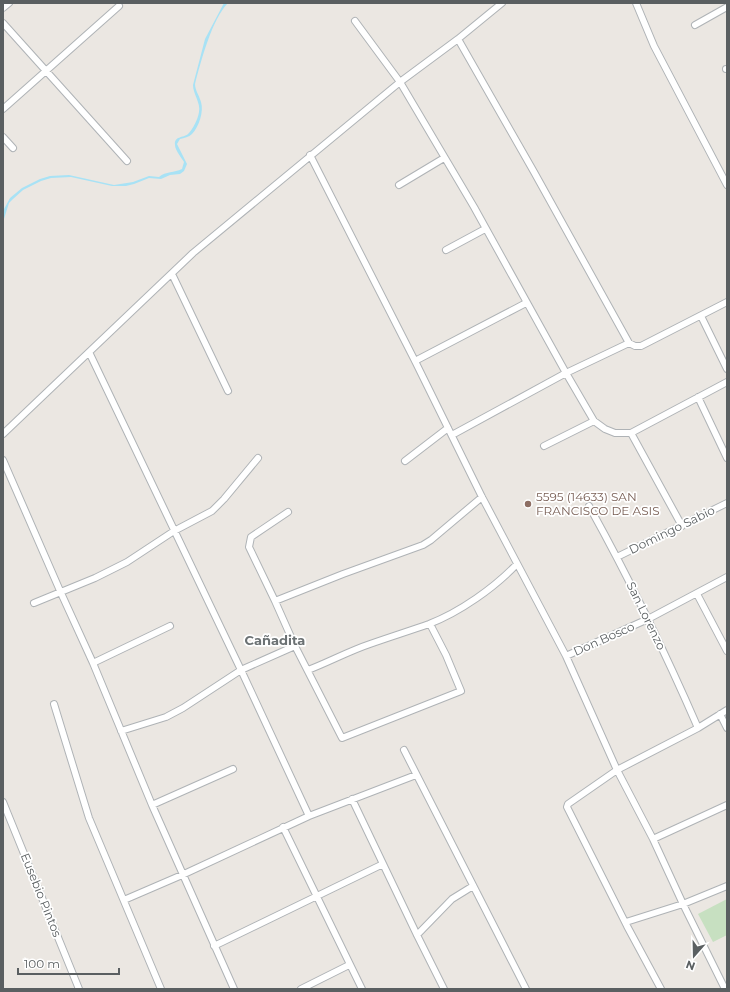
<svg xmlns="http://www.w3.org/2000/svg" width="730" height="992" font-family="Montserrat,sans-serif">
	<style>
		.green { fill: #c7e0c1 }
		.water { fill: #a8e2f5 }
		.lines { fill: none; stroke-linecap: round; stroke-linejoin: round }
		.street-casing { stroke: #afb3b6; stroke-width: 8 }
		.street { stroke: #fff; stroke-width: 6 }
		.education-dot { fill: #8d6e63; stroke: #fff; stroke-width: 1.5 }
		.labels { text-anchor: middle; stroke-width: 3.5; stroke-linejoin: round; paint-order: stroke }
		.education-label { font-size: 12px; fill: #785e54; stroke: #fff; text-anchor: start }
		.street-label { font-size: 12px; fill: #5a5f61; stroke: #fff }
		.neighbourhood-label { font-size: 13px; font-weight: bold; fill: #6b7173; stroke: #fff }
	</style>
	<rect width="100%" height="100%" fill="#ebe7e2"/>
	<path class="green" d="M 727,899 L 727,935 L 713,942 L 698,914 Z"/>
	<path class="water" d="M 224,3 L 228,3 C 212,19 201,61 195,84 C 195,90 199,95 201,102 C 204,111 199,127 192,134 C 189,137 184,138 180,139 L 177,144 L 187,164 L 184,171 L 180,174 L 170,175 L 161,179 L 149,178 L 134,184 L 126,186 L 112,186 L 71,177 L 51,178 L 41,181 L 23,190 L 13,199 L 9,203 L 3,222 L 3,211 L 10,198 L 22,188 L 40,179 L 50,176 L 69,175 L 114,185 L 133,182 L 149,176 L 159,177 C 166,171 174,173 182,169 L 184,162 C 181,157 175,150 175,145 C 174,136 183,138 188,134 C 193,129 198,119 199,112 C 201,103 193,94 193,85 L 205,39 Z"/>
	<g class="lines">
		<g class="street-casing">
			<path id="street" d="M 502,3 L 458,39 L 400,82 L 474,207 L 566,373 L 594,421 L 605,429 L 615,433 L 631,433 L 727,382
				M 636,3 L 654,46 L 727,185
				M 3,8 L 9,3
				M 3,23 L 127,161
				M 695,25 L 727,7
				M 458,39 L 534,172 L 629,343 L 635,346 L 641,346 L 727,302
				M 726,69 L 727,69
				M 3,109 L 119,6
				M 3,137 L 13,148
				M 310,155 L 415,361 L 482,497 L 566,656 L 617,770 L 653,839 L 727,805
				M 399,185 L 444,158
				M 446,250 L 485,229
				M 172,274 L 228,391
				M 701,316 L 727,369
				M 89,352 L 241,670 L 309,816
				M 415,361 L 526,303
				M 698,397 L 727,458
				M 631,433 L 682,526
				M 3,434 L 193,253 L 400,82 L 355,21
				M 452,435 L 566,373 L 629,343
				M 544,446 L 594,421
				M 3,460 L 61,593 L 93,663 L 152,805 L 234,989
				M 405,461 L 448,428
				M 589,506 C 629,578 665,652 698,728
				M 288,512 L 251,537 L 249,547 L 275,601 L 295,646 L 342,738 L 461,691 L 446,655 L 430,624
				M 617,557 L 727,503
				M 697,594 L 727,651
				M 275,601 L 343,574 L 423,545 L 431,540 L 482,497
				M 34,603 L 95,578 L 127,562 L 174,531 L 212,511 L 224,499 L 258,458
				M 566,656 L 648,619 L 727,577
				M 93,663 L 170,626
				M 308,670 C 329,662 349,651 370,644 C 390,637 409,631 429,624 C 460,612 494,588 517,564
				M 54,704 L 89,818 L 161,989
				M 720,714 L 727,728
				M 121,731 L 166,717 L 183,708 L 241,670 L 295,646
				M 404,750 L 526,989
				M 352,799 L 417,935 L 444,989
				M 3,802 L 79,989
				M 152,805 L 233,769
				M 283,827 L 362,989
				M 653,839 L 683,904 L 725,989
				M 124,900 L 182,875 L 309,816 L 416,775
				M 626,922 L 683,904 L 727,886
				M 417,935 L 452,899 L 473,886
				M 214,946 L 383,864
				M 301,989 L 349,965
				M 661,989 L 627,926 L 567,807 L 568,804 L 617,770 L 698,728 L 727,710"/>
		</g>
		<use href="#street" class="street"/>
	</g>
	<circle class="education-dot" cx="528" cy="504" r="4"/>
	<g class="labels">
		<g class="education-label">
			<text x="536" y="501">5595 (14633) SAN<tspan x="536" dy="14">FRANCISCO DE ASIS</tspan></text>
		</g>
		<g class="street-label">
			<text transform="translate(672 530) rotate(-26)" y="4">Domingo Sabio</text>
			<text transform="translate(646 616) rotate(64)" y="4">San Lorenzo</text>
			<text transform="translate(604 639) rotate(-24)" y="4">Don Bosco</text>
			<text transform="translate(41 895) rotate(68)" y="4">Eusebio Pintos</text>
		</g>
		<g class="neighbourhood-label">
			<text x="275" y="645">Cañadita</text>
		</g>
	</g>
	<rect width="730" height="992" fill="none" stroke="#5a5f61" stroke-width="8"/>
	<g transform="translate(694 956) rotate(200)" stroke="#ffffff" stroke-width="3" paint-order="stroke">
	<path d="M0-3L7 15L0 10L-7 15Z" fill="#5a5f61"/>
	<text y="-6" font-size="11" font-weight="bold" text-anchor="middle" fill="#5a5f61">N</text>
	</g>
	<path d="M18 968v6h101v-6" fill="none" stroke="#5a5f61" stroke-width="2"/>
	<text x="24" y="968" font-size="12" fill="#5a5f61" stroke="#ffffff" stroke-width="3" paint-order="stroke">100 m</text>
</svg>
